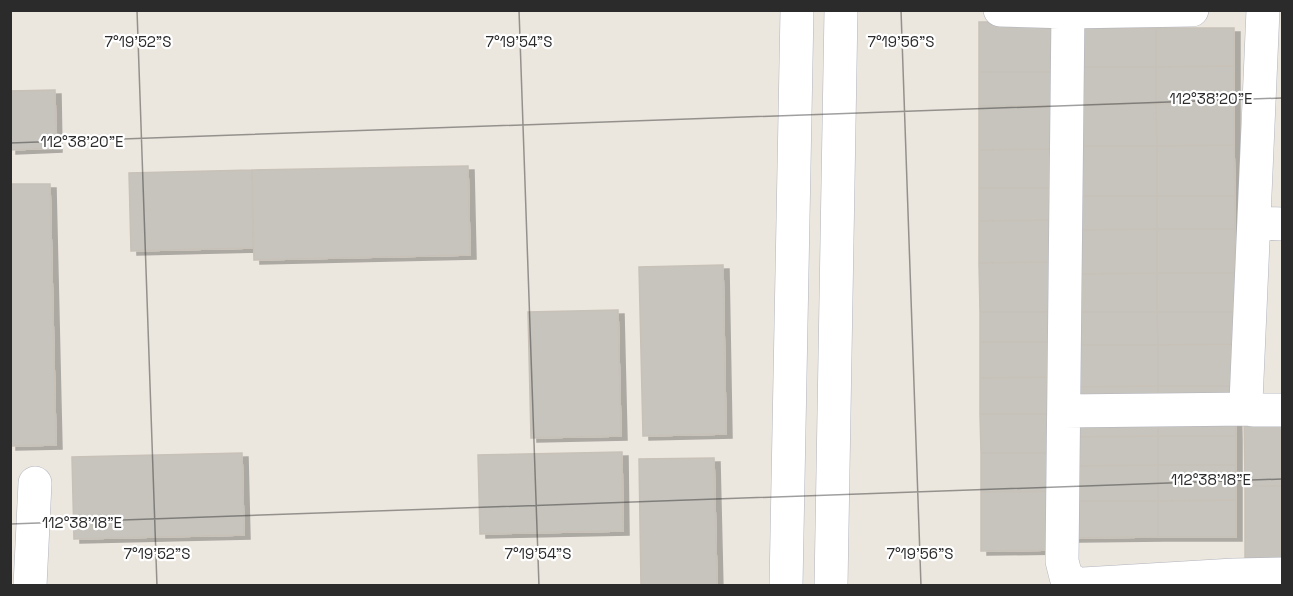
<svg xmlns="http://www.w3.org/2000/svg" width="1293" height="596" font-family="'Space Grotesk',sans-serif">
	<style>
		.building { fill: #c7c4bd; stroke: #c7c1b8; stroke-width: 1.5; filter: url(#shadow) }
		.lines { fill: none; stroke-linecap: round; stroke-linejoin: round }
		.minor-casing { stroke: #b2b4bd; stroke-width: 34 }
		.minor { stroke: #fff; stroke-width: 33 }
		.ticks { fill: none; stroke: #2b2b2b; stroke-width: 1.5; stroke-opacity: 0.45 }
		.ticks-label { font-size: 15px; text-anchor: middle; fill: #2b2b2b; stroke: #fff; stroke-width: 4.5; stroke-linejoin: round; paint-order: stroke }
	</style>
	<defs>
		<filter id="shadow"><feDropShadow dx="6" dy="4" stdDeviation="0" flood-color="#0004"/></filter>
	</defs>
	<rect width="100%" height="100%" fill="#ebe6de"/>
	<path class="building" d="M 979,22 L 1056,22 L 1057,72 L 979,72 Z
		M 1070,28 L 1156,28 L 1156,67 L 1071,67 Z
		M 1156,28 L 1234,28 L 1234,66 L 1156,67 Z
		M 1234,66 L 1234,103 L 1156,104 L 1156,67 Z
		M 1071,67 L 1156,67 L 1156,104 L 1071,104 Z
		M 979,72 L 1057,72 L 1057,106 L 979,106 Z
		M 55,90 L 56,148 L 10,150 L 10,91 Z
		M 1234,103 L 1234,145 L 1157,146 L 1156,104 Z
		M 1071,104 L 1156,104 L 1157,146 L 1071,146 Z
		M 979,106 L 1057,106 L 1057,149 L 979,150 Z
		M 1234,145 L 1235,196 L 1157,196 L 1157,146 Z
		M 1071,146 L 1157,146 L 1157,196 L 1071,196 Z
		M 1057,149 L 1057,188 L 979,188 L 979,150 Z
		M 468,166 L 470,255 L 254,260 L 252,170 Z
		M 252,170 L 253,248 L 131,251 L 129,173 Z
		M 10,184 L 50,184 L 56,445 L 10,446 Z
		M 979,188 L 1057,188 L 1058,220 L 979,221 Z
		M 1071,196 L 1157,196 L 1157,229 L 1072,230 Z
		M 1157,196 L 1235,196 L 1235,229 L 1157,229 Z
		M 1058,220 L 1058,262 L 979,263 L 979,221 Z
		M 1157,229 L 1235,229 L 1235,273 L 1157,273 Z
		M 1157,229 L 1157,273 L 1072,274 L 1072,230 Z
		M 1058,262 L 1058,312 L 980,312 L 979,263 Z
		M 723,265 L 726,434 L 643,436 L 639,267 Z
		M 1157,273 L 1157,312 L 1072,312 L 1072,274 Z
		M 1157,273 L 1235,273 L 1235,312 L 1157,312 Z
		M 618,310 L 621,436 L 531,438 L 528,312 Z
		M 980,312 L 1058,312 L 1058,342 L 980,342 Z
		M 1072,312 L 1157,312 L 1158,345 L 1072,345 Z
		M 1157,312 L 1235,312 L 1235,344 L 1158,345 Z
		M 980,342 L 1058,342 L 1058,377 L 980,378 Z
		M 1235,344 L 1235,386 L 1158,386 L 1158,345 Z
		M 1072,345 L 1158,345 L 1158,386 L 1072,387 Z
		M 1058,377 L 1058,414 L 980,414 L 980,378 Z
		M 1158,386 L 1158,436 L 1072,437 L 1072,387 Z
		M 1158,386 L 1235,386 L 1236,436 L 1158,436 Z
		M 1244,412 L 1282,412 L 1282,486 L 1245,486 Z
		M 980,414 L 1058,414 L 1058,453 L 981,453 Z
		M 1158,436 L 1158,465 L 1072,466 L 1072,437 Z
		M 1158,436 L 1236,436 L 1236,465 L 1158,465 Z
		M 622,452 L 623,531 L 480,534 L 478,455 Z
		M 242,453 L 244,535 L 74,539 L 72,457 Z
		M 981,453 L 1058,453 L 1059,491 L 981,492 Z
		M 714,458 L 717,586 L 641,586 L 639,459 Z
		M 1158,465 L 1158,501 L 1072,501 L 1072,466 Z
		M 1158,465 L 1236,465 L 1236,500 L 1158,501 Z
		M 1245,486 L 1282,486 L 1282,570 L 1245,570 Z
		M 1059,491 L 1059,550 L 981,551 L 981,492 Z
		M 1236,500 L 1236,537 L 1158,537 L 1158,501 Z
		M 1072,501 L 1158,501 L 1158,537 L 1073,538 Z"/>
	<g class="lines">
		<g class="minor-casing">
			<path id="minor" d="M 1000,10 L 1068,12 L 1192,10
				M 1068,10 L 1062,561 L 1066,577 L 1076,583 L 1083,584 L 1234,575 L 1282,574
				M 1263,10 L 1246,402 L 1248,407 L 1253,410 L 1282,410
				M 1254,223 L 1282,224
				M 1064,411 L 1250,409
				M 30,586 L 35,483
				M 786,586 L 797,10
				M 831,586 L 841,10"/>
		</g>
		<use href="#minor" class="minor"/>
	</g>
	<path class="ticks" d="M 137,10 L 157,586M 519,10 L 539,586M 901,10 L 921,586M 10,143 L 1282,98M 10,524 L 1282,479"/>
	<g class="ticks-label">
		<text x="138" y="47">7°19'52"S</text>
		<text x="519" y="47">7°19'54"S</text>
		<text x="901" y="47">7°19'56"S</text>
		<text x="1211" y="104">112°38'20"E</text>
		<text x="82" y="147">112°38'20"E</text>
		<text x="1211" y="485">112°38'18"E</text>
		<text x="82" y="528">112°38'18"E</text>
		<text x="157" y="559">7°19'52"S</text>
		<text x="538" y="559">7°19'54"S</text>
		<text x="920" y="559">7°19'56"S</text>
	</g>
	<rect width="1293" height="596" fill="none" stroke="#2b2b2b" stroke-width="24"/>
</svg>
